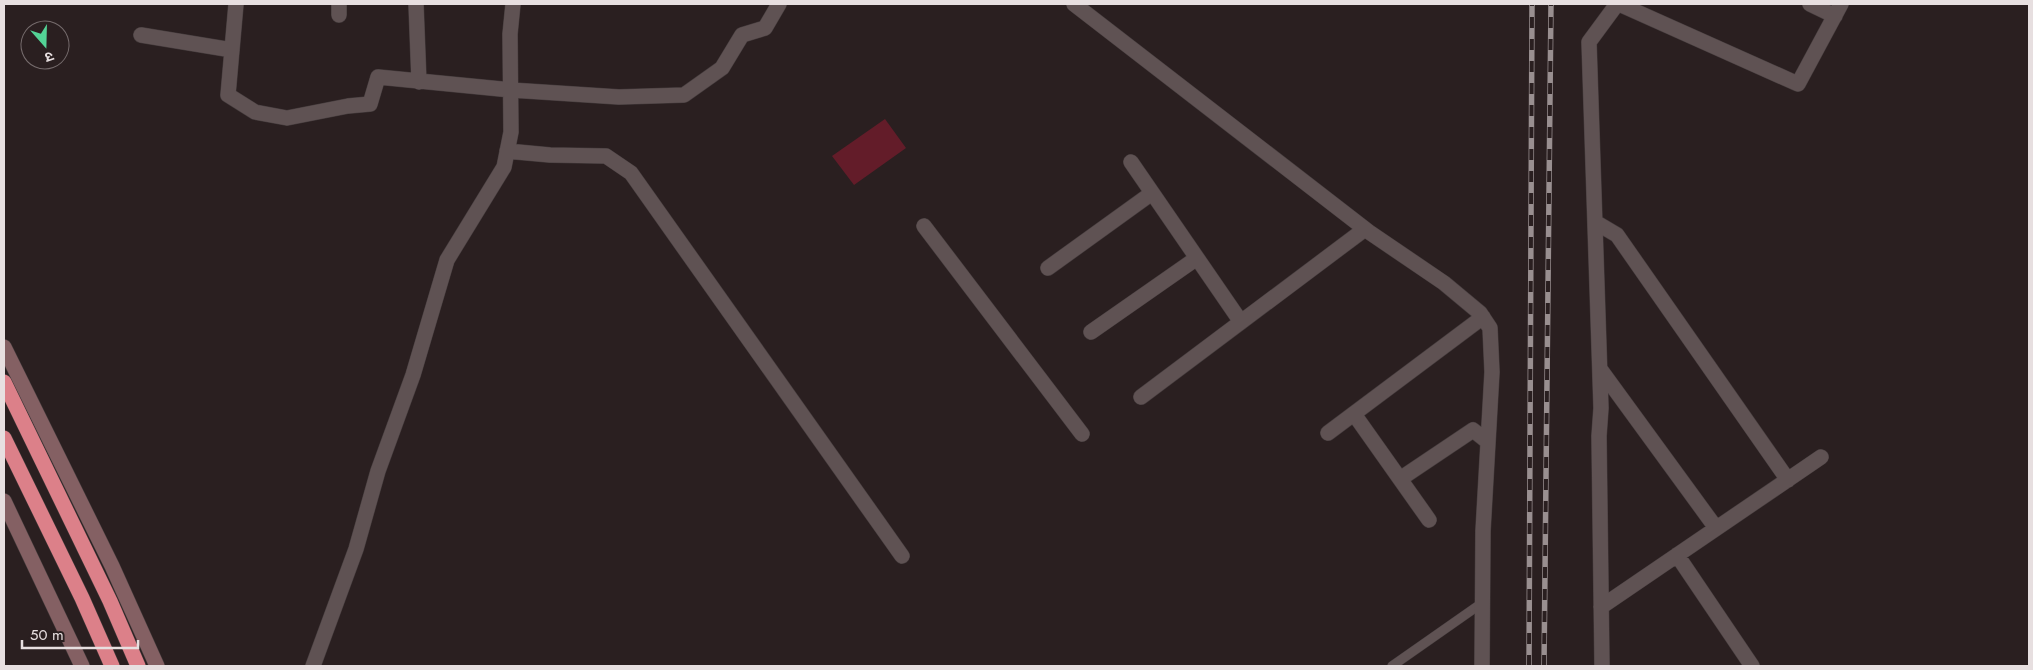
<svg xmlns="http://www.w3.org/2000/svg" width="2033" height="670" font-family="Jost,'Noto Sans Devanagari',sans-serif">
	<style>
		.green { fill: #631c29 }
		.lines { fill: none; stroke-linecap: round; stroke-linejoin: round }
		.lane-casing { stroke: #453c3d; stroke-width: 10 }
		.street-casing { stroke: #453c3d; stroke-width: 16 }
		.secondary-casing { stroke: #453c3d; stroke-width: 16 }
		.highway-casing { stroke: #453c3d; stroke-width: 16 }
		.lane { stroke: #5f5253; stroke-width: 9 }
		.street { stroke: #5f5253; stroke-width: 15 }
		.secondary { stroke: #846063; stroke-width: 15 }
		.highway { stroke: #dc8089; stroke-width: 15 }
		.rail-casing { stroke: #998f90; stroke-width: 5.5 }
		.rail { stroke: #2a1f20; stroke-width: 4; stroke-dasharray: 11; stroke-linecap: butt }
	</style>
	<rect width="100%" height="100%" fill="#2a1f20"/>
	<path class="green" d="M 885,119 L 906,148 L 854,185 L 832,156 Z"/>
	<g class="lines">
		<g class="lane-casing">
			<path id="lane" d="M 1392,666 L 1482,603"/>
		</g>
		<g class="street-casing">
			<path id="street" d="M 236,4 L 228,95 L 255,112 L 287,118 L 348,106 L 370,104 L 378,77 L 511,90 L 619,97 L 684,95 L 722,68 L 742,35 L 765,28 L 779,4
				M 339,4 L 339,15
				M 416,4 L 419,82
				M 1074,4 L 1369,232 L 1444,283 L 1480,313 L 1490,328 L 1492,372 L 1483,531 L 1482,666
				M 1619,4 L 1798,84 L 1841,4
				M 1810,4 L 1835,16
				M 141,35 L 232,50
				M 507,151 L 550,155 L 606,156 L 631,173 L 902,556
				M 1131,162 L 1241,322
				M 1595,222 L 1617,235 L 1788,480
				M 924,226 L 1082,434
				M 1048,268 L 1152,193
				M 1091,332 L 1197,258
				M 1600,369 L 1716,528
				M 1141,397 L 1365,229
				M 1354,414 L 1429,520
				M 1328,433 L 1483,317
				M 1400,479 L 1473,430 L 1488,442
				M 1677,555 L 1752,666
				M 1601,607 L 1821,457
				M 313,666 L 356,549 L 378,471 L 413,375 L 447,260 L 504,167 L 511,132 L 510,34 L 513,4
				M 1602,666 L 1599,436 L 1601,408 L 1589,42 L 1617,4"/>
		</g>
		<g class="secondary-casing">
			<path id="secondary" d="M 4,347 L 112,566 L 157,666
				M 4,501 L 82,666"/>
		</g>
		<g class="highway-casing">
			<path id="highway" d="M 4,382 L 110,601 L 138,666
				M 4,438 L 82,598 L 112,666"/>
		</g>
		<use href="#lane" class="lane"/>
		<use href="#street" class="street"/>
		<use href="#secondary" class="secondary"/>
		<use href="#highway" class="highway"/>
		<g class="rail-casing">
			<path id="rail" d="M 1529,666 L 1532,4
				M 1544,666 L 1551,4"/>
		</g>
		<use href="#rail" class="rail"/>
	</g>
	<rect width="2033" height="670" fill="none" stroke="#e7dfe0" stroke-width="10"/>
	<g transform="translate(45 45) rotate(160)"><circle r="24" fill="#2a1f20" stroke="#766c6d"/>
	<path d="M0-4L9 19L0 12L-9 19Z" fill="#53d396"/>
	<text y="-8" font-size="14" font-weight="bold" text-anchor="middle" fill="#e7dfe0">उ</text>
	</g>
	<path d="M22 640v8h116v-8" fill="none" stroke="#e7dfe0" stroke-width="2.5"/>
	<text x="30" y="640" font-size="15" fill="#e7dfe0" stroke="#2a1f20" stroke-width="4" paint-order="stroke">50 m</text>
</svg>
